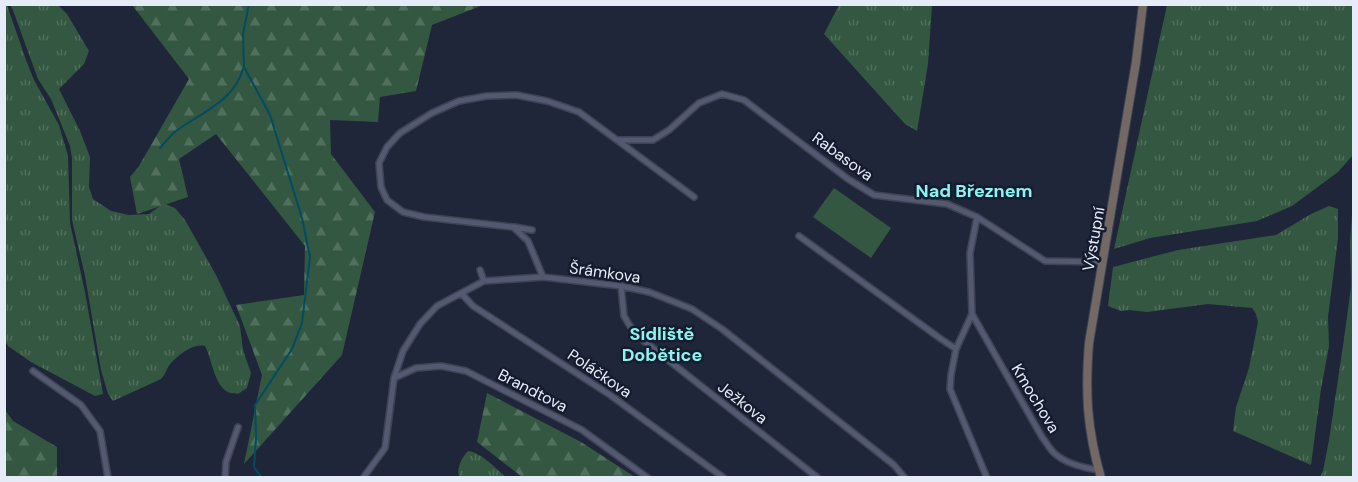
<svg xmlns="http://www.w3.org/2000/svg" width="1358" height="482" font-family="'DM Sans',sans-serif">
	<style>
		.grass { fill: url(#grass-tufts) }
		.forest { fill: url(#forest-firs) }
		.park { fill: #335741 }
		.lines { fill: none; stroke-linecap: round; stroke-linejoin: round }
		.stream { stroke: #004c62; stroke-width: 2 }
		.street-casing { stroke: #3f4354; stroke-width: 8 }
		.secondary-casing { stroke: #3f4354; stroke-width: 10 }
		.street { stroke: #525970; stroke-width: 5 }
		.secondary { stroke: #736864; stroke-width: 8 }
		.labels { text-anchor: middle; stroke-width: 5; stroke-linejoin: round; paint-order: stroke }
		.street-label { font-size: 16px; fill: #e6ebf8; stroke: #161c2f }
		.neighbourhood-label { font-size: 18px; font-weight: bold; fill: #89f5f3; stroke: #161c2f }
	</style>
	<defs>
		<pattern id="grass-tufts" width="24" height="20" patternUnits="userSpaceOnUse" patternTransform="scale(1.5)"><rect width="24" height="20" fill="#335741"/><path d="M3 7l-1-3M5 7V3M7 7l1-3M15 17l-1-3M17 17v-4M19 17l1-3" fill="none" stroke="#516f5d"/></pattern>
		<pattern id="forest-firs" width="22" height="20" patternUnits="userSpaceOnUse" patternTransform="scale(1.5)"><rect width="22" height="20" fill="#335741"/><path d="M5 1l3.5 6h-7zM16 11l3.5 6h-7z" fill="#516f5d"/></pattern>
	</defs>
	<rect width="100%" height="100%" fill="#202639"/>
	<path class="grass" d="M 4,5 L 7,5 L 26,60 L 34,80 L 59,125 L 68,156 L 70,223 L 85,292 L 103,394 L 95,396 L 31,362 L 8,346 L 5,341 Z
		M 11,5 L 58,5 L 67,14 L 89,51 L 84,64 L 59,89 L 80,131 L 90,157 L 89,187 L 93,199 L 111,211 L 129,215 L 149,214 L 160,206 L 165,204 L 175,208 L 185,220 L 216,275 L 240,326 L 243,350 L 251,373 L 247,388 L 238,394 C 235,393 231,394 228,392 C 214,385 212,359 205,346 C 194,343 179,354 171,363 C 167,367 166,374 161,379 L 113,401 L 108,394 L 101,370 L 85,276 L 72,220 L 72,158 L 70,146 L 51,99 L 38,79 Z
		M 839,5 L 932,5 L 928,64 L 917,131 L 905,124 L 824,34 Z
		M 1167,5 L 1353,5 L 1353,155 L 1338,172 L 1292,206 L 1257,221 L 1150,238 L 1114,249 Z
		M 1353,199 L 1353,477 L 1320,477 L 1323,471 L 1329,440 L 1344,339 L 1351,287 L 1350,243 Z
		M 1329,206 L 1338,209 L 1338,238 L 1328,317 L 1329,346 L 1321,389 L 1311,465 L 1233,431 L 1236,407 L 1249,368 L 1258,322 L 1256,314 L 1252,308 L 1208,304 L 1147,312 L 1129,310 L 1121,311 L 1108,306 L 1113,267 L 1178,250 L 1276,235 L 1311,214 Z
		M 468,451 C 482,453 495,468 506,477 L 459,477 C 457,467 461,459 468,451 Z"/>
	<path class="forest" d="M 132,5 L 483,5 L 432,25 L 416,91 L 380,97 L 378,122 L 330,120 L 331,154 L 375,212 L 342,355 L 244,464 L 262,375 L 236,305 L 304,295 L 305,246 L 216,134 L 179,159 L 188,197 L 137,214 L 130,177 L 139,166 L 189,79 Z
		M 487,393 L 581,442 L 635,477 L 522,477 L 477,442 Z
		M 5,410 L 13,421 L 57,447 L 57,477 L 5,477 Z"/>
	<path class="park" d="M 834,188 L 891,228 L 871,258 L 813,217 Z"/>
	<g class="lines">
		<path class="stream" d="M 249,4 L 243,34 L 244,67 L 270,115 L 302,218 L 310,257 L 302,323 L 292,349 L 255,405 L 256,438 L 254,467 L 262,478
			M 160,148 C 165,142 170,136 176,131 C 201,113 234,101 243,69"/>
		<g class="street-casing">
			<path id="street" d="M 618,140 L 653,140 L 669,130 L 699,103 L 722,94 L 744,100 L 848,179 L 874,195 L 947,204 L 977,217 L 1045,261 L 1102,262
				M 977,217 L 970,253 L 972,314 L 1042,437 C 1046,442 1049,448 1054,453 C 1065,463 1084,468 1099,470
				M 514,227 L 532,230
				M 799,236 L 941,339 L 956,349 L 972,314
				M 480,270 L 484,281
				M 543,277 L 528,241 L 513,227 L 424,217 L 403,212 L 387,200 L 381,187 L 379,163 L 387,147 L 400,133 L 432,113 L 459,101 L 487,96 L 516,95 L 547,101 L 579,112 L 694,197
				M 621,286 L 624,316 L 630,326 L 644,341 L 818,478
				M 461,293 L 473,306 L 610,395 L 724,478
				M 956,349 L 951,375 L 950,389 L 987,478
				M 33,371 L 81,405 L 100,431 L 108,478
				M 394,378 L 416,368 L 441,366 L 466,371 L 582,430 L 648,478
				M 225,478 L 226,462 L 238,427
				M 363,478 L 385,448 L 394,378 L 403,351 L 420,324 L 437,306 L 484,281 L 543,277 L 621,286 L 649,292 L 692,309 L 722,329 L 894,465 L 905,478"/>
		</g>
		<g class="secondary-casing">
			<path id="secondary" d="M 1101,478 C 1087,429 1085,393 1089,343 L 1136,62 L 1143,4"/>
		</g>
		<use href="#street" class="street"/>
		<use href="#secondary" class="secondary"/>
	</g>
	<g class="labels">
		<g class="street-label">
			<text transform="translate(843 156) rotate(36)" y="6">Rabasova</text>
			<text transform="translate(1093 239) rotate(-80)" y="6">Výstupní</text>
			<text transform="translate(605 272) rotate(8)" y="6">Šrámkova</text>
			<text transform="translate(600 373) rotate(34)" y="6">Poláčkova</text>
			<text transform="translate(533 390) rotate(27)" y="6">Brandtova</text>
			<text transform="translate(1036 398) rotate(59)" y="6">Kmochova</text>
			<text transform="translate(743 402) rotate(38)" y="6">Ježkova</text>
		</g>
		<g class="neighbourhood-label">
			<text x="974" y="197">Nad Březnem</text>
			<text x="662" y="340">Sídliště<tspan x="662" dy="21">Dobětice</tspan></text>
		</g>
	</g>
	<rect width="1358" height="482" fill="none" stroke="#e6ebf8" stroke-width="12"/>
</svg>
